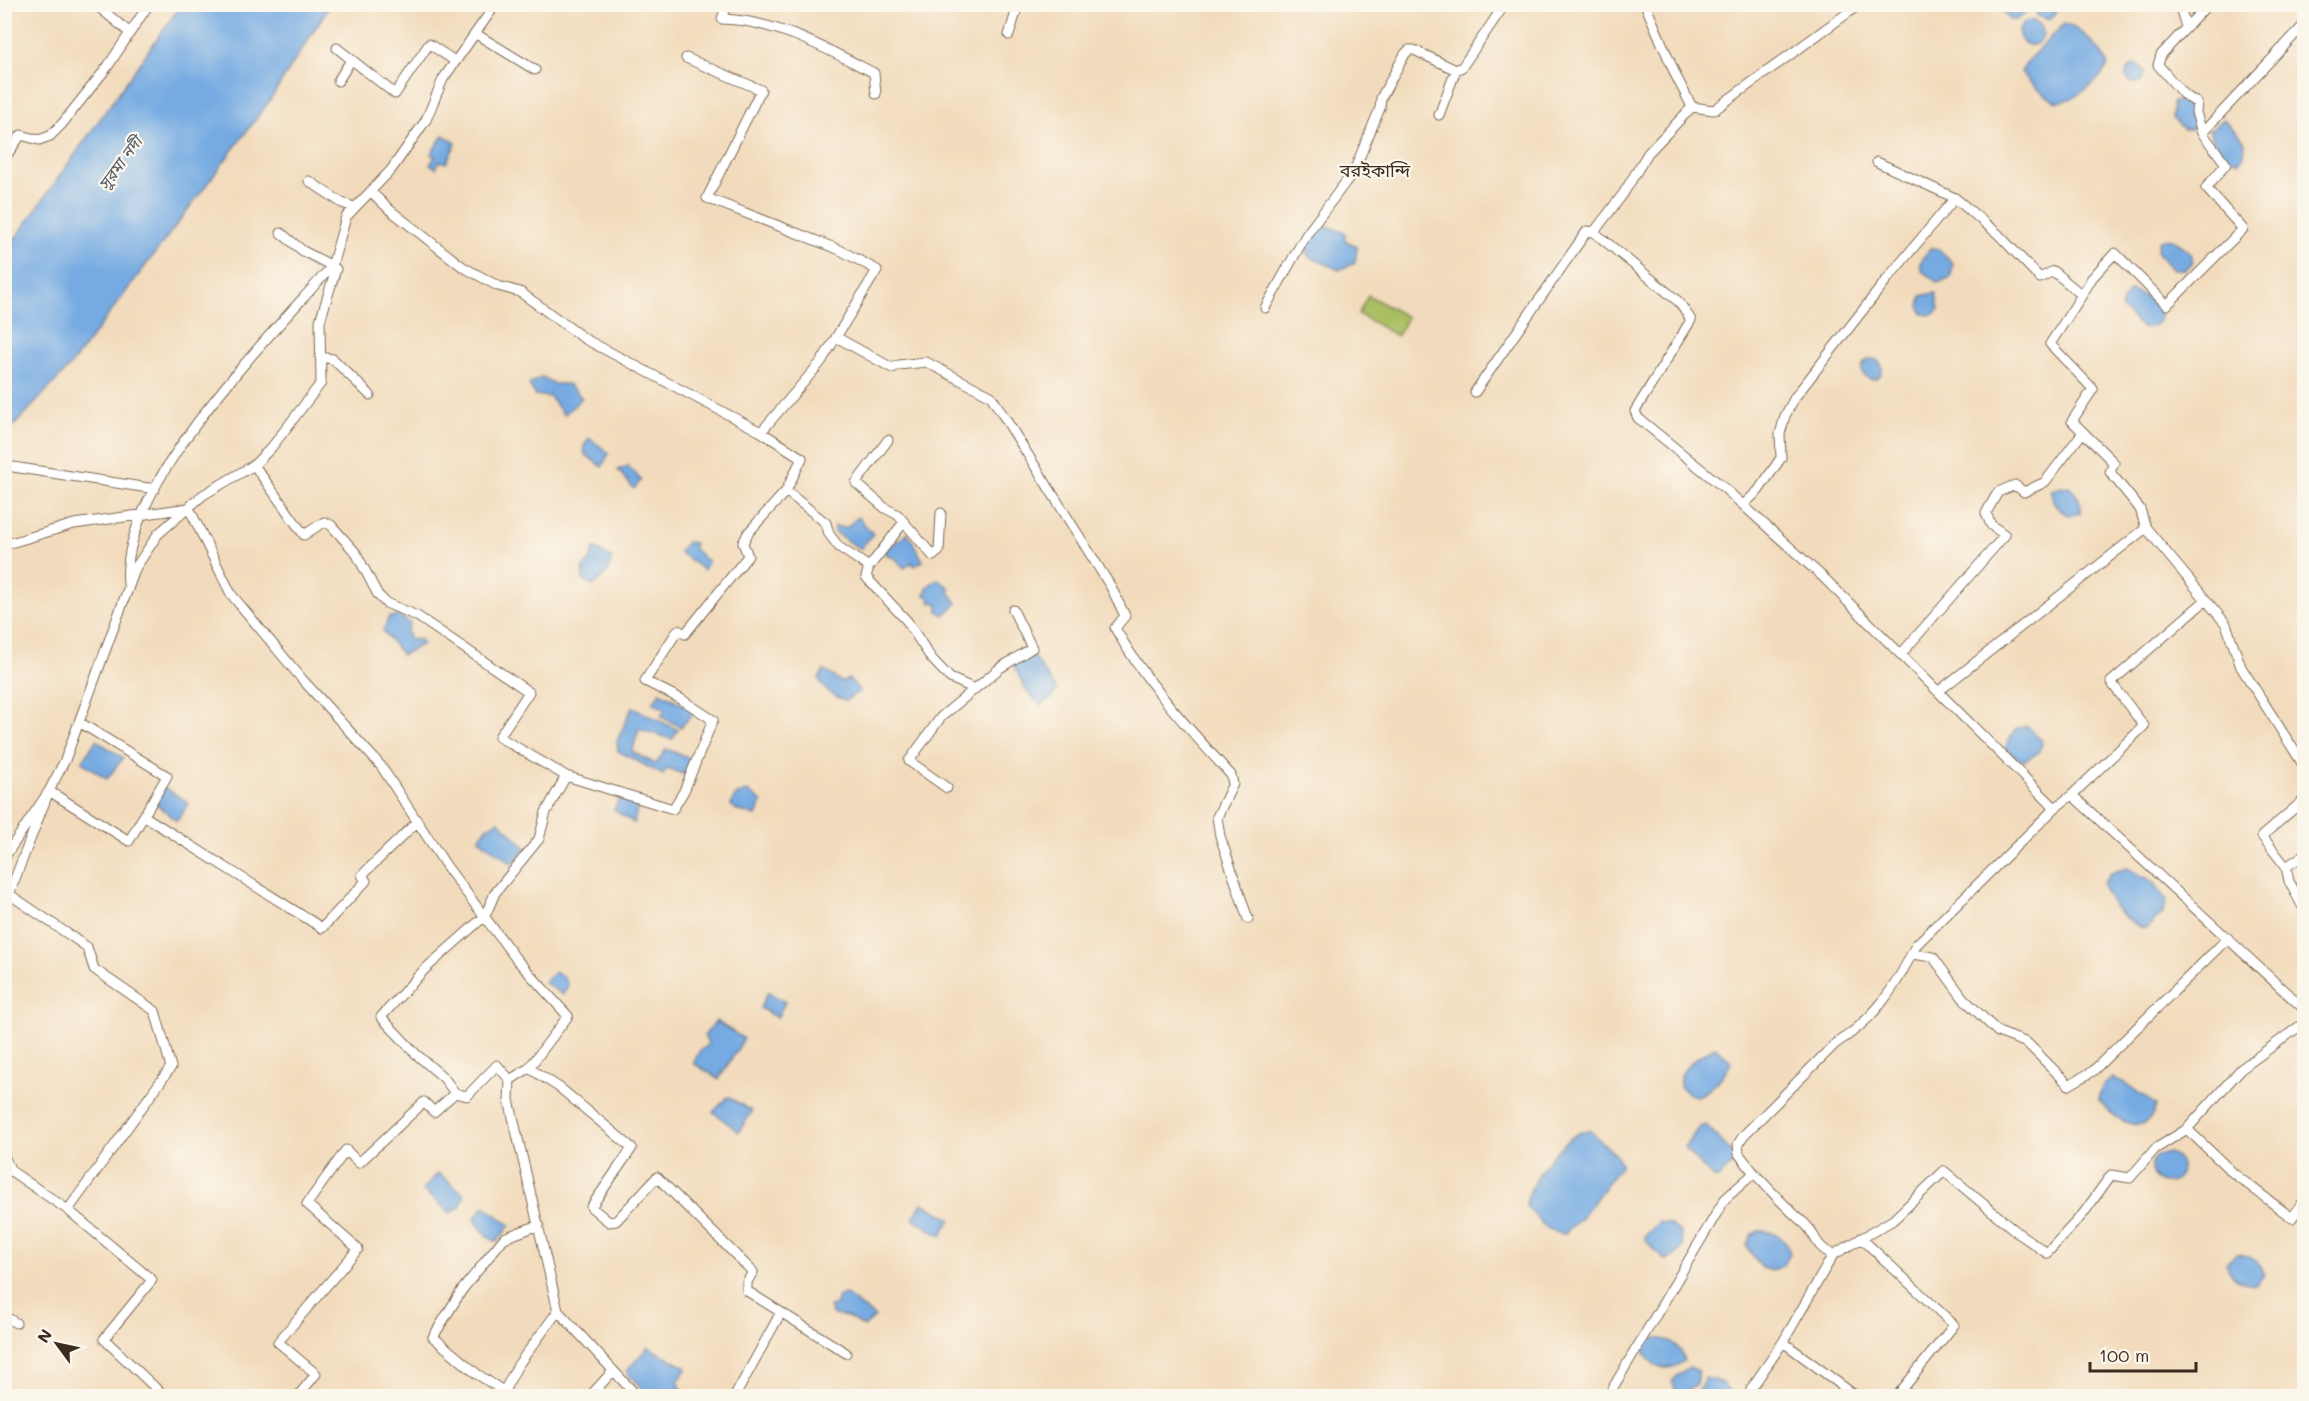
<svg xmlns="http://www.w3.org/2000/svg" width="2309" height="1401" font-family="Mali,'Noto Sans Bengali',sans-serif">
	<style>
		.green { fill: #a9bd61; stroke: #727440; stroke-width: 1.5 }
		.water { fill: #74aae2; stroke: #586a80; stroke-width: 1.5 }
		.lines { fill: none; stroke-linecap: round; stroke-linejoin: round }
		.minor-casing { stroke: #7b6855; stroke-width: 11 }
		.minor { stroke: #fff; stroke-width: 9 }
		.labels { text-anchor: middle; stroke-width: 4.5; stroke-linejoin: round; paint-order: stroke }
		.water-label { font-size: 16px; font-style: italic; fill: #4f5763; stroke: #fbf7ec }
		.quarter-label { font-size: 18px; fill: #3b2a1e; stroke: #fbf7ec }
	</style>
	<rect width="100%" height="100%" fill="#fbf7ec"/>
	<filter id="ink" filterUnits="userSpaceOnUse"><feTurbulence type="fractalNoise" baseFrequency=".0167" numOctaves="2"/><feDisplacementMap in="SourceGraphic" scale="12" xChannelSelector="R" yChannelSelector="G"/><feConvolveMatrix kernelMatrix="1 2 1 2 8 2 1 2 1" color-interpolation-filters="sRGB"/></filter>
	<filter id="wash" filterUnits="userSpaceOnUse"><feTurbulence type="fractalNoise" baseFrequency=".008" numOctaves="4" result="noise"/><feDisplacementMap in="SourceGraphic" scale="24" xChannelSelector="R" yChannelSelector="G"/><feGaussianBlur stdDeviation="1.35" result="paint"/><feColorMatrix in="noise" values="0 0 0 0 0 0 0 0 0 0 0 0 0 0 0 0 0 1.4 0 .05"/><feComposite in="paint" operator="in"/></filter>
	<g filter="url(#wash)">
		<rect width="100%" height="100%" fill="#f2dbbc"/>
		<path class="green" d="M 1368,295 L 1407,317 L 1397,336 L 1358,314 Z"/>
		<path class="water" d="M 181,5 L 330,5 L 268,103 L 70,366 L 5,435 L 5,253 Z
			M 1997,5 L 2022,5 L 2026,12 L 2016,20 L 2010,20 Z
			M 2035,5 L 2060,4 L 2060,5 L 2050,20 L 2037,16 Z
			M2019 33a12 12 0 1 1 24 0a12 12 0 1 1-24 0Z
			M 2064,24 C 2080,27 2102,50 2108,65 C 2103,79 2068,108 2053,100 C 2042,94 2029,81 2021,72 L 2029,59 Z
			M2126 74a9 9 0 1 1 18 0a9 9 0 1 1-18 0Z
			M 2181,99 L 2190,105 L 2197,120 L 2192,129 L 2184,129 L 2172,118 L 2172,103 Z
			M 2224,119 L 2245,142 L 2244,155 L 2239,162 C 2225,158 2214,144 2209,130 Z
			M 443,135 L 456,143 L 446,163 L 440,161 L 436,168 L 430,164 L 435,157 L 431,154 Z
			M 1325,225 L 1345,233 L 1345,240 L 1357,247 L 1355,263 L 1339,270 L 1308,256 C 1306,243 1310,229 1325,225 Z
			M 2163,239 C 2176,238 2192,250 2193,263 L 2185,269 L 2172,269 L 2157,251 L 2158,241 Z
			M 1930,248 L 1939,249 L 1953,263 L 1951,277 L 1938,283 L 1922,271 L 1920,263 Z
			M 2129,291 C 2152,294 2178,322 2143,329 L 2122,309 L 2122,303 Z
			M 1936,293 L 1939,310 L 1932,315 L 1923,314 L 1919,306 L 1921,296 Z
			M1862 369a10 10 0 1 1 20 0a10 10 0 1 1-20 0Z
			M 542,377 L 554,384 L 568,384 L 582,398 L 564,415 L 550,397 L 535,395 L 529,384 Z
			M 589,438 L 609,453 L 602,467 L 585,454 L 584,446 Z
			M 628,466 L 641,480 L 634,489 L 618,470 Z
			M 2061,486 L 2069,487 C 2077,495 2083,501 2080,513 L 2068,515 C 2057,509 2051,504 2052,490 Z
			M 858,517 L 873,534 L 860,549 L 834,532 L 835,526 L 846,528 Z
			M 908,533 L 923,561 L 914,566 L 912,562 L 904,568 L 895,558 L 887,555 L 885,550 Z
			M 687,542 L 694,543 L 694,549 L 708,562 L 704,570 L 679,552 Z
			M 594,548 L 612,558 L 608,572 L 593,586 L 583,579 L 583,567 L 590,561 Z
			M 938,579 L 950,588 L 949,592 L 957,603 L 944,615 L 938,611 L 938,604 L 930,602 L 931,599 L 925,595 L 928,586 Z
			M 400,616 L 410,623 L 407,631 L 410,640 L 420,639 L 423,644 L 402,655 L 383,631 L 389,617 Z
			M 1029,650 L 1057,690 L 1051,699 L 1041,705 L 1028,693 L 1013,665 Z
			M 824,670 L 842,682 L 849,679 L 860,691 L 845,701 C 833,695 823,691 819,678 Z
			M 660,692 L 695,711 L 681,727 L 661,717 L 665,709 L 653,703 Z
			M 632,707 L 678,730 L 672,739 L 639,729 L 632,752 L 656,764 L 666,749 L 691,759 L 686,775 L 667,768 L 663,775 L 618,751 L 617,741 Z
			M 2027,726 L 2042,740 C 2042,753 2033,757 2022,761 L 2005,748 L 2015,729 Z
			M 96,740 L 123,758 L 107,779 L 82,762 Z
			M 162,786 L 189,803 L 177,821 L 154,802 Z
			M 748,791 L 762,802 L 756,816 L 737,810 L 731,805 L 735,796 Z
			M 620,798 L 638,805 L 634,823 L 614,810 Z
			M 499,821 L 526,848 L 512,864 L 479,839 L 487,827 Z
			M 2127,868 L 2152,881 L 2167,901 L 2162,915 L 2145,929 C 2126,921 2108,905 2103,884 L 2110,873 Z
			M 555,972 L 564,977 L 568,986 L 563,995 L 544,982 Z
			M 768,992 L 785,1002 L 777,1018 L 760,1008 Z
			M 716,1021 L 744,1039 L 719,1079 L 693,1063 L 700,1050 L 706,1047 L 708,1042 L 704,1036 Z
			M 1715,1047 L 1732,1062 C 1724,1074 1713,1090 1699,1095 C 1695,1097 1690,1095 1686,1092 C 1665,1077 1701,1054 1715,1047 Z
			M 2113,1078 L 2125,1083 L 2156,1105 C 2148,1142 2111,1119 2098,1098 L 2103,1086 Z
			M 728,1097 L 752,1111 L 739,1132 L 713,1112 Z
			M 1706,1125 L 1738,1159 L 1719,1178 L 1713,1178 L 1684,1148 L 1699,1127 Z
			M 1589,1130 L 1616,1155 L 1621,1165 L 1583,1216 L 1564,1234 C 1545,1232 1538,1219 1526,1206 C 1528,1183 1564,1132 1589,1130 Z
			M2151 1168a15 15 0 1 1 30 0a15 15 0 1 1-30 0Z
			M 438,1173 L 465,1195 L 460,1207 L 450,1213 L 423,1190 Z
			M 922,1203 L 951,1219 L 941,1236 L 913,1219 Z
			M 484,1206 L 510,1225 L 497,1242 L 487,1236 L 474,1219 Z
			M 1659,1222 L 1669,1224 L 1680,1232 L 1683,1246 L 1675,1256 L 1665,1260 L 1646,1241 L 1645,1236 Z
			M 1759,1231 C 1775,1231 1786,1238 1790,1254 L 1784,1265 L 1772,1271 L 1762,1268 L 1746,1246 L 1752,1234 Z
			M 2237,1254 C 2250,1255 2260,1263 2264,1275 L 2256,1284 C 2240,1283 2232,1278 2225,1264 Z
			M 845,1294 L 875,1317 L 864,1327 L 848,1317 L 833,1315 L 829,1307 L 835,1305 L 838,1297 Z
			M 1658,1338 C 1672,1341 1681,1346 1684,1361 C 1667,1374 1650,1368 1643,1348 L 1648,1340 Z
			M 648,1347 L 687,1368 L 678,1381 L 682,1390 L 690,1396 L 649,1396 L 626,1372 Z
			M 1689,1367 L 1699,1371 L 1696,1384 L 1686,1392 L 1676,1392 L 1672,1381 L 1675,1377 Z
			M 1705,1378 L 1721,1382 L 1733,1396 L 1695,1396 Z"/>
	</g>
	<g filter="url(#ink)">
		<g class="lines">
			<g class="minor-casing">
				<path id="minor" d="M 95,4 L 129,32
					M 727,4 L 722,19 C 775,20 827,49 874,73 L 876,94
					M 1645,4 L 1676,76 L 1692,107
					M 2179,4 L 2186,27
					M 476,34 L 535,70
					M 1009,35 L 1016,12 L 1013,4
					M 337,48 L 395,94 L 429,44 L 455,61
					M 686,58 L 761,90 L 707,198 L 840,250 L 877,270 L 821,362 L 761,432
					M 338,81 L 351,60
					M 1692,107 L 1714,110 L 1860,4
					M 1439,115 L 1456,70
					M 2202,133 L 2196,112 L 2197,103 L 2183,94 L 2158,65 L 2161,55 L 2208,4
					M 4,159 L 21,135 L 39,140 L 50,136 L 62,124 L 108,66 L 149,4
					M 1877,162 L 1955,198 L 1998,234 L 2040,278 L 2053,271 L 2082,295 L 2050,344 L 2093,389 L 2072,421 L 2114,463 L 2110,472 L 2140,509 L 2146,528 L 2226,624 L 2241,667 L 2304,766
					M 309,181 L 342,203 L 354,207
					M 1594,232 L 1623,194 L 1648,153 L 1692,107
					M 2082,295 L 2092,278 L 2115,253 L 2167,305 L 2243,229 L 2206,188 L 2226,164 L 2202,133 L 2304,25
					M 1265,308 L 1306,235 L 1354,171 L 1380,108 L 1381,98 L 1405,54 L 1409,50 L 1414,50 L 1456,70 L 1462,67 L 1505,4
					M 836,337 L 892,368 L 899,365 L 926,362 L 991,396 L 1111,587 L 1125,616 L 1115,628 C 1145,682 1189,729 1231,775 L 1233,784 L 1217,817 L 1220,836 L 1248,919
					M 320,357 L 333,359 L 370,395
					M 1475,392 L 1587,231 L 1594,232 L 1679,302 L 1691,320 L 1635,411 L 1638,418 L 1723,487 L 1825,579 L 2055,808 L 2072,795 L 2304,1009
					M 888,440 L 856,483 L 885,508 L 898,515 L 933,556 L 939,551 L 941,513
					M 254,465 L 304,535 L 324,522 L 331,525 L 356,553 L 378,595 L 386,603 L 417,616 L 529,692 L 499,737 L 566,776 L 673,809 L 684,791 L 713,720 L 681,699 L 645,681 L 678,630 L 685,634 L 748,556 L 743,543 L 748,533 L 786,491 L 802,458 L 761,432 L 585,339 L 520,292 L 498,286 L 463,267 L 390,210 L 371,192
					M 13,467 L 155,489
					M 786,491 L 826,523 L 829,534 L 839,547 L 869,567 L 866,577 L 907,621 L 931,658 L 950,678 L 975,689
					M 1743,505 L 1758,491 L 1781,458 L 1780,434 L 1785,416 L 1795,397 L 1888,278 L 1955,198
					M 4,545 L 74,524 L 189,508 L 231,594 L 302,679 L 381,766 L 447,867 L 517,960 L 568,1016 L 529,1068 L 510,1080 L 509,1100 L 558,1311 L 637,1396
					M 869,567 L 904,522
					M 128,584 C 118,486 270,337 332,266 L 303,251 L 281,233
					M 1902,653 L 2005,535 L 1991,525 L 1986,513 L 1998,492 L 2015,485 L 2024,492 L 2045,482 L 2083,432
					M 1939,691 L 2146,528
					M 947,788 L 909,761 L 941,717 L 1000,668 L 1032,648 L 1013,610
					M 2072,795 L 2144,726 L 2111,682 L 2206,600
					M 2304,800 L 2262,836 L 2286,867 L 2289,881 L 2304,909
					M 144,816 L 322,928 L 366,881 L 362,875 L 417,822
					M 4,858 L 49,791 L 65,760 L 136,567 L 158,534 L 203,495 L 254,465 L 271,448 L 321,383 L 320,321 L 336,269 L 332,266 L 346,217 L 391,170 L 426,120 L 443,79 L 496,4
					M 2286,867 L 2304,855
					M 1912,954 L 1933,957 L 1963,998 L 1998,1032 L 2027,1043 L 2069,1085 L 2093,1071 L 2228,938
					M 529,1068 L 560,1088 L 632,1148 L 591,1207 L 609,1222 L 616,1221 L 657,1177 L 753,1272 L 747,1282 L 747,1291 L 846,1353
					M 455,1093 L 444,1078 L 417,1055 L 381,1017 L 424,970 L 485,916 L 495,893 L 539,839 L 546,812 L 566,776
					M 2187,1129 L 2233,1173 L 2292,1218 L 2304,1201
					M 4,1156 L 11,1171 L 68,1210 L 152,1280 L 104,1339 L 164,1396
					M 1754,1173 C 1771,1191 1786,1208 1805,1224 C 1817,1235 1812,1244 1833,1255
					M 68,1210 L 171,1067 L 155,1011 L 94,969 L 87,947 L 9,894 L 49,791 L 129,841 L 167,776 L 79,722
					M 1861,1238 L 1954,1325 L 1897,1396
					M 4,1316 L 16,1323
					M 1783,1342 L 1856,1396
					M 504,1391 L 518,1365 L 558,1311
					M 298,1396 L 316,1374 L 278,1342 L 358,1249 L 307,1204 L 346,1150 L 359,1163 L 424,1102 L 434,1112 L 455,1093 L 467,1096 L 497,1065 L 510,1080
					M 511,1396 L 477,1374 L 433,1337 L 462,1290 L 504,1238 L 539,1225
					M 590,1396 L 613,1371
					M 735,1396 L 780,1314
					M 1608,1396 L 1725,1199 L 1754,1173 L 1739,1154 L 1738,1144 L 1744,1135 L 1836,1043 C 1875,1020 1897,985 1916,945 L 2055,808
					M 1750,1396 L 1751,1389 L 1783,1342 L 1833,1255 L 1893,1220 L 1944,1171 L 2018,1233 L 2047,1253 L 2083,1214 L 2111,1175 L 2130,1178 L 2155,1149 L 2187,1129 L 2241,1069 L 2304,1023"/>
			</g>
			<use href="#minor" class="minor"/>
		</g>
	</g>
	<g class="labels">
		<g class="water-label">
			<text transform="translate(120 163) rotate(-54)" y="6">সুরমা নদী</text>
		</g>
		<g class="quarter-label">
			<text x="1375" y="177">বরইকান্দি</text>
		</g>
	</g>
	<rect width="2309" height="1401" fill="none" stroke="#fbf7ec" stroke-width="24"/>
	<g transform="translate(57 1344) rotate(303)" stroke="#fbf7ec" stroke-width="4.5" paint-order="stroke">
	<path d="M0-4.5L10 22L0 15L-10 22Z" fill="#3b2a1e"/>
	<text y="-9" font-size="16" font-weight="bold" text-anchor="middle" fill="#3b2a1e">N</text>
	</g>
	<path d="M2090 1362v9h106v-9" fill="none" stroke="#3b2a1e" stroke-width="3"/>
	<text x="2099" y="1362" font-size="18" fill="#3b2a1e" stroke="#fbf7ec" stroke-width="4.5" paint-order="stroke">100 m</text>
</svg>
